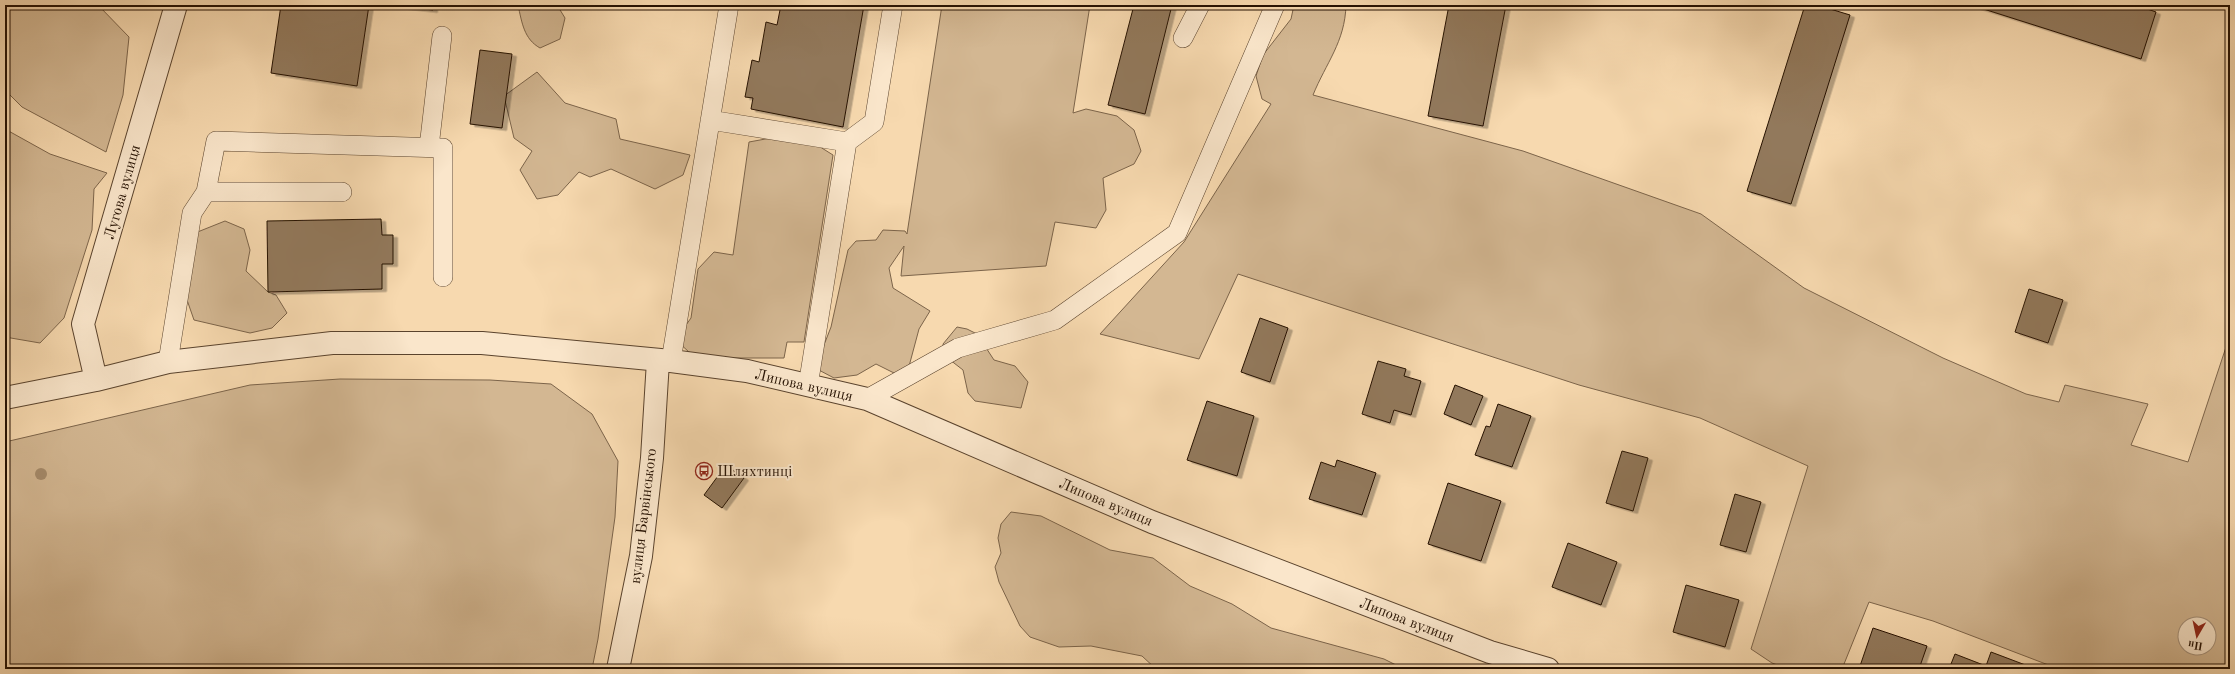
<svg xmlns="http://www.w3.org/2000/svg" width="2235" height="674" font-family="'Old Standard TT',serif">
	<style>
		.green { fill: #d3b792; stroke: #7c644a; fill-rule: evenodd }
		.building { fill: #92795c; stroke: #251102; filter: url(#shadow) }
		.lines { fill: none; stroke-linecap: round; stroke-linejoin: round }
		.lane-casing { stroke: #5a432d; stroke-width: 20 }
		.street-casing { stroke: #5a432d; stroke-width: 24 }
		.lane { stroke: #fae6cb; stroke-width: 19 }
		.street { stroke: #fae6cb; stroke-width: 22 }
		.tree { fill: #a58b6b }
		.labels { text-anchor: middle; stroke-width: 4; stroke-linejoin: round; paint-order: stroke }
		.street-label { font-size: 15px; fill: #251102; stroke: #fae6cb }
		.poi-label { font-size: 15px; fill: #251102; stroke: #fae6cb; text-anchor: start }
	</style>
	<defs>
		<filter id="shadow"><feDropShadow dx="4.5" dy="2.5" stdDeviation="0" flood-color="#0004"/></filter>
	</defs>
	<rect width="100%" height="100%" fill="#f7d9af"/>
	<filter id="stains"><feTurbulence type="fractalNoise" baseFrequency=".005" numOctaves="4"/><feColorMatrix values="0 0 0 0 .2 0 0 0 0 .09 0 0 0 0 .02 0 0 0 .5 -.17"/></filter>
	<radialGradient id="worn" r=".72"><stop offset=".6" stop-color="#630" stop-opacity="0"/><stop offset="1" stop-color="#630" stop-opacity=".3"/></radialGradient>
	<path class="green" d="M 5,5 L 98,5 L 129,37 L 123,95 L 106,152 L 22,107 L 5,90 Z
		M 518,5 L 557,5 L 565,18 L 560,39 L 540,48 C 524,39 522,23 518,5 Z
		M 942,5 L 1090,5 L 1073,113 L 1086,109 L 1117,116 L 1134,130 L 1141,151 L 1134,164 L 1103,178 L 1106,210 L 1096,228 L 1055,222 L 1046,266 L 901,276 L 904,246 L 889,268 L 893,288 L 930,311 L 919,329 L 908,370 L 896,374 L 876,364 L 857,375 L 834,378 L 815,368 L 831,327 L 848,250 L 856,241 L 876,240 L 883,230 L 905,231 L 907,234 Z
		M 1294,5 L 1346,5 C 1345,42 1326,63 1313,95 L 1523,151 L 1701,214 L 1804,288 L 1943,358 L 2026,394 L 2059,402 L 2065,385 L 2148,404 L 2131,445 L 2188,462 L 2230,335 L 2230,669 L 2059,669 L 1933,621 L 1869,602 L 1842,669 L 1788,669 L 1772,663 L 1751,649 L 1808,466 L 1700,418 L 1579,385 L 1238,274 L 1199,359 L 1100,334 L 1184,242 L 1271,104 L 1262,99 L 1256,76 L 1263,55 L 1291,19 ZM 2185,624 L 2209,624 L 2209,648 L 2185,648 Z
		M 537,72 L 565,103 L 616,119 L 620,139 L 690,155 L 683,175 L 655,189 L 611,169 L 590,177 L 579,172 L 558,195 L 537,199 L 520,170 L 532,151 L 514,138 L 504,96 Z
		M 5,129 L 50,154 L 107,173 L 94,189 L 92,230 L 64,318 L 40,343 L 5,337 Z
		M 771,138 L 817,145 L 833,155 L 804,342 L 787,342 L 784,358 L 707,358 L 689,352 L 678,342 L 681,332 L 691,318 L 698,269 L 714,252 L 733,255 L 749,142 Z
		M 225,221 L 244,229 L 250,250 L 246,271 L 268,292 L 276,295 L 287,313 L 272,328 L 250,333 L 194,320 L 186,297 L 195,233 Z
		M 957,327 L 967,329 L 977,334 L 994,360 L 1015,366 L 1028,382 L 1021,408 L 975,401 L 968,393 L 963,370 L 945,356 L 943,344 Z
		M 340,379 L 490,380 L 551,384 L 592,414 L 618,461 L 615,517 L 598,639 L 592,669 L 5,669 L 5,442 L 250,385 Z
		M 1011,512 L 1041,516 L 1110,550 L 1153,558 L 1190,586 L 1232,604 L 1271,628 L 1384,659 L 1404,669 L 1156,669 L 1142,656 L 1091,646 L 1059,647 L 1030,637 L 1020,626 L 999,582 L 995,567 L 1001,553 L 998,538 L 1001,524 Z"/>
	<path class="building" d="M 281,5 L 369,5 L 357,86 L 271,73 Z
		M 390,5 L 433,5 L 433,10 Z
		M 781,5 L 864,5 L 843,127 L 751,109 L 753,98 L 745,97 L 752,60 L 759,62 L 766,22 L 777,25 Z
		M 1134,5 L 1172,5 L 1145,114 L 1108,105 Z
		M 1449,5 L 1506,5 L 1483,126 L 1428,116 Z
		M 1805,5 L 1817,5 L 1850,15 L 1791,204 L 1747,191 Z
		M 1971,5 L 2136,5 L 2156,12 L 2141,59 Z
		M 480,50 L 512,54 L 502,128 L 470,124 Z
		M 381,219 L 382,235 L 393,235 L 393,264 L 382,264 L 382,289 L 268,292 L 267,221 Z
		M 2029,289 L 2063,300 L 2048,343 L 2015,332 Z
		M 1260,318 L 1288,328 L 1270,382 L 1241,372 Z
		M 1378,361 L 1406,369 L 1404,376 L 1421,381 L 1411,415 L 1394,410 L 1390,423 L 1362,414 Z
		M 1455,385 L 1483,396 L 1471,425 L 1444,414 Z
		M 1207,401 L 1254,416 L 1237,476 L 1187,460 Z
		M 1498,404 L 1531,416 L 1512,467 L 1475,455 L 1486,426 L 1490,427 Z
		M 1622,451 L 1648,458 L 1633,511 L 1606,503 Z
		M 1337,460 L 1376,473 L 1362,515 L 1309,499 L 1321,462 L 1335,467 Z
		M 726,465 L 744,478 L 722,508 L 704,495 Z
		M 1448,483 L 1501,501 L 1481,561 L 1428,544 Z
		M 1735,494 L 1761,502 L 1746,552 L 1720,545 Z
		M 1568,543 L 1617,562 L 1601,605 L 1552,587 Z
		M 1686,585 L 1739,600 L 1725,647 L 1673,632 Z
		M 1873,628 L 1927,646 L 1919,669 L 1859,669 Z
		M 1991,652 L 2036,669 L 1949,669 L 1955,654 L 1986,666 Z"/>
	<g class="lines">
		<g class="lane-casing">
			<path id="lane" d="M 1183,38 L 1200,5
				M 710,120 L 847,142 L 874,122 L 893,5
				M 429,147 L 442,36
				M 206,192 L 216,141 L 443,148 L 443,277
				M 671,361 L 729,5
				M 168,362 L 192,213 L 206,192 L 342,192
				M 808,386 L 847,142
				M 867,399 L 958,348 L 1055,320 L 1177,233 L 1275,5"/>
		</g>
		<g class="street-casing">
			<path id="street" d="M 96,380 L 83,324 L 176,5
				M 5,398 L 96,380 L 168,362 L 332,343 L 482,343 L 671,361 L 747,371 L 867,399 L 1152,522 L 1490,652 L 1548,669
				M 618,669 L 641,556 L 652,458 L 658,361"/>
		</g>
		<use href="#lane" class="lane"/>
		<use href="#street" class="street"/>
	</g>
	<circle class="tree" cx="41" cy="474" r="6"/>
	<defs>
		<g id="bus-ring" transform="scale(0.9)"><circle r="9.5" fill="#fae6cb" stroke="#8f2418" stroke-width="1.5"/><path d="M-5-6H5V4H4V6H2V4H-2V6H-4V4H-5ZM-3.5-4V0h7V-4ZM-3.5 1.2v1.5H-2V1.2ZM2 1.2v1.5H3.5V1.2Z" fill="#8f2418"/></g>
	</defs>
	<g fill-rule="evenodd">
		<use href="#bus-ring" x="704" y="471"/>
	</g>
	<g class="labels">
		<g class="street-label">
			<text transform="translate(122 192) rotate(-74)" y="5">Лугова вулиця</text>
			<text transform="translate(804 385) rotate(13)" y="5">Липова вулиця</text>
			<text transform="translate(1106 502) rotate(23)" y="5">Липова вулиця</text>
			<text transform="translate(643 516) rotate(-83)" y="5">вулиця Барвінського</text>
			<text transform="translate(1407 620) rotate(21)" y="5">Липова вулиця</text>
		</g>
		<g class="poi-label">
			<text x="717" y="476">Шляхтинці</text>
		</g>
	</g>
	<rect width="2235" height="674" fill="none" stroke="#f7d9af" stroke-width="20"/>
	<rect x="6" y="6" width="2223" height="662" fill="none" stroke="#251102" stroke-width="2"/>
	<rect x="10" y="10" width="2215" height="654" fill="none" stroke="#251102"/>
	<g transform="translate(2197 636) rotate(189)"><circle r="19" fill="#fae6cb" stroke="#a5917b"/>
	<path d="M0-3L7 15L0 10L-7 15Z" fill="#8f2418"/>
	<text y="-6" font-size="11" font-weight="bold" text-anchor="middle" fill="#251102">Пн</text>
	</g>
	<rect width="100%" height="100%" filter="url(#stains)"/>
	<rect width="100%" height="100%" fill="url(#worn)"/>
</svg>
